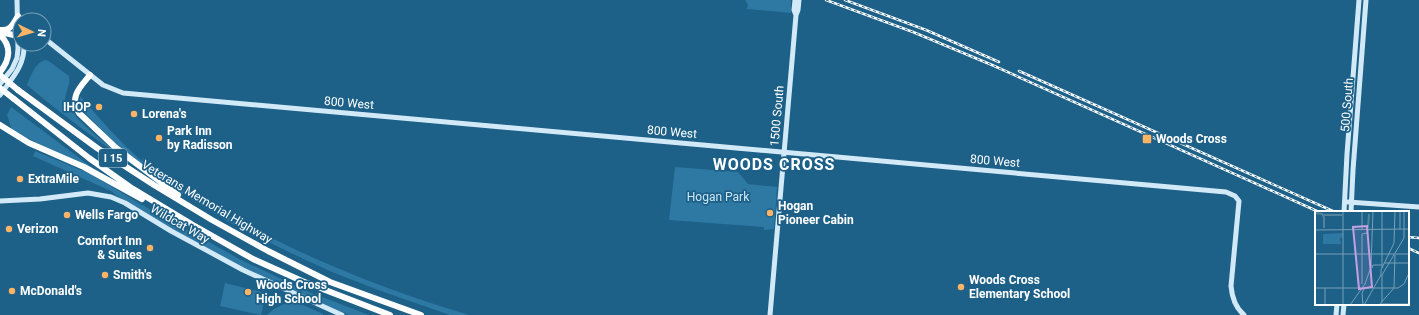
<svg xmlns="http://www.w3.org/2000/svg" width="1419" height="315" font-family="Roboto,sans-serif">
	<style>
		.green { fill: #2d79a4 }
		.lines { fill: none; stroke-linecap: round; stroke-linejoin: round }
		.secondary { stroke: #d2eaf8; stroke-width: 5 }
		.highway { stroke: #fff; stroke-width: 6 }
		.rail-casing { stroke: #fff; stroke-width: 2.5 }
		.rail { stroke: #1d6088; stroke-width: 1; stroke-dasharray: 3; stroke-linecap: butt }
		.highway-bridge { stroke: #fff; stroke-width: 6 }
		.poi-dot { fill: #fbb365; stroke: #1d6088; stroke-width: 1.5 }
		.labels { text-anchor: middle; stroke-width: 3.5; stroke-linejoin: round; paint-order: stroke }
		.shield { fill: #1d6088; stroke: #bbcfdb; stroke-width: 1 }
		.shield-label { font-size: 11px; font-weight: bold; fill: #fff }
		.street-label { font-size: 12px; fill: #fff; stroke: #1d6088 }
		.poi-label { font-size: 12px; font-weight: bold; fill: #fff; stroke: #1d6088; text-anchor: start }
		.park-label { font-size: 12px; fill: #cbe8f8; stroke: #1d6088 }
		.district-label { font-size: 16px; font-weight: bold; letter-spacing: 1px; fill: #fff; stroke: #1d6088 }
		.inset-river { fill: none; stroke: #52839e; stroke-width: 2 }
		.inset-road { fill: none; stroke: #77a0b8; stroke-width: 1 }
		.view { fill: #c4a0e2; fill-opacity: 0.15; stroke: #c4a0e2; stroke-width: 2 }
		.inset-edge { fill: none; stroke: #fff; stroke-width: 2 }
	</style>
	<rect width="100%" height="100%" fill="#1d6088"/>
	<path class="green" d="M 745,0 L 791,0 L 791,13 L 747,9 L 748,5 Z
		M 46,60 L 50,62 L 69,76 C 71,85 65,92 65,101 C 71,107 74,115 80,121 C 96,137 116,152 135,165 L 134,166 C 97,140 61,114 27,85 C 31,76 35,62 46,60 Z
		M 80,96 C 100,119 119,141 142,161 L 143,158 C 160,171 176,185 194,196 C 214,210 236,220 258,231 C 325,266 396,293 469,315 L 450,315 L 381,291 L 332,272 L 295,255 L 232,224 L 175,189 L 132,157 L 115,143 L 82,110 L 80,104 Z
		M 11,107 L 94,169 L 43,146 L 12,130 L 7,115 Z
		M 35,151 L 93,175 L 137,202 L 241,260 L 309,292 L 369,315 L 349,315 L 243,268 L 181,234 L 114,194 L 113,192 L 33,156 Z
		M 675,167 L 738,172 L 748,184 L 777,187 L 774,229 L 764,230 L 764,227 L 669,220 Z
		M 225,283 L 266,293 L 261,315 L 220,306 Z
		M 292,300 L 323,314 L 323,315 L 267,315 L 274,309 Z"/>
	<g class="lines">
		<path class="secondary" d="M 795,0 L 794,10 L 796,15
			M 44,38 L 103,85 L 123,93 L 1226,192 L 1235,196 L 1239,201 L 1231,286 C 1232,298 1236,308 1244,315
			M 0,84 L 12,69 L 17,58 L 18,49 L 17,0
			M 0,95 C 12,78 25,66 24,44
			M 0,201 L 40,199 L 88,193 L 111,197 L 125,203 L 171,231 L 243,270 L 342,315
			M 1348,202 L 1419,207
			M 1344,212 L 1347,154 L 1359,0
			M 1351,212 L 1353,170 L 1366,0
			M 770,315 L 796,15 L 798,10 L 799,0
			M 1336,315 L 1337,304
			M 1343,315 L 1344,304"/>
		<path class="highway" d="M 0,30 C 11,31 13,24 18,16
			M 0,32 L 18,36
			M 0,35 C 12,46 10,60 0,72
			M 90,75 C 80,87 69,97 79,113 L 116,148 L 178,195
			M 18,90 L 97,148 L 154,185 L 212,220 L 268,251 L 330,282 L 421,315
			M 14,99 L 89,158 L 130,187 L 193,225 L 253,259 L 302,281 L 390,315
			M 0,125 L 29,143 L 84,167 L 142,199"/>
		<g class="rail-casing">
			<path id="rail" d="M 826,0 L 913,32 L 992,65 L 1319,212
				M 845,0 L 926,30 L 999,62
				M 1019,71 L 1335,212
				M 1408,237 L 1419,238
				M 1408,248 L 1419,253"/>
		</g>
		<use href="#rail" class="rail"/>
		<path class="highway-bridge" d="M 0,75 L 18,90
			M 0,88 L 14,99"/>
	</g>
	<g class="poi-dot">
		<circle cx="99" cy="107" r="4"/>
		<circle cx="134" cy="114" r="4"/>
		<circle cx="159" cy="138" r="4"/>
		<rect x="1142" y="134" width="10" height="10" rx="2"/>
		<circle cx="20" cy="179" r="4"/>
		<circle cx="770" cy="213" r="4"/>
		<circle cx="67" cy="215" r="4"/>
		<circle cx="9" cy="229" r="4"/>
		<circle cx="150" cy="248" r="4"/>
		<circle cx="105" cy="275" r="4"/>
		<circle cx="961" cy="287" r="4"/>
		<circle cx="12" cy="291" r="4"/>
		<circle cx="248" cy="292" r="4"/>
	</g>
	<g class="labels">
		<rect class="shield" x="99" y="149" width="28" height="18" rx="3"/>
		<g class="shield-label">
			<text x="113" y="162">I 15</text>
		</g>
		<g class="street-label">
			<text transform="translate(349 103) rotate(5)" y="4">800 West</text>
			<text transform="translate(1347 105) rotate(-86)" y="4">500 South</text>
			<text transform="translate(777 116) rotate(-85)" y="4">1500 South</text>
			<text transform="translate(672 132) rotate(5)" y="4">800 West</text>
			<text transform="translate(995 161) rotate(5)" y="4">800 West</text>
			<text transform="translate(207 202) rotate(31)" y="4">Veterans Memorial Highway</text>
			<text transform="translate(180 224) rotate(30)" y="4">Wildcat Way</text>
		</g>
		<g class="poi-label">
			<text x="91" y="111" text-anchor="end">IHOP</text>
			<text x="142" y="118">Lorena's</text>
			<text x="167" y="135">Park Inn<tspan x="167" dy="14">by Radisson</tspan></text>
			<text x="1156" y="143">Woods Cross</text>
			<text x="28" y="183">ExtraMile</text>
			<text x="778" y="210">Hogan<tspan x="778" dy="14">Pioneer Cabin</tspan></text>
			<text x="75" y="219">Wells Fargo</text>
			<text x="17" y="233">Verizon</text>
			<text x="142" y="245" text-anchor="end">Comfort Inn<tspan x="142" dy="14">&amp; Suites</tspan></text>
			<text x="113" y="279">Smith's</text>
			<text x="969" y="284">Woods Cross<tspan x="969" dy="14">Elementary School</tspan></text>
			<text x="256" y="289">Woods Cross<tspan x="256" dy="14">High School</tspan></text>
			<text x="20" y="295">McDonald's</text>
		</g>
		<g class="park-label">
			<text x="718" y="201">Hogan Park</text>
		</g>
		<g class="district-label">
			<text x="774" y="170">WOODS CROSS</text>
		</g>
	</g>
	<g transform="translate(1315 211)">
		<rect width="94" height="94" fill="#1d6088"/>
		<path d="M 28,22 L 28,27 L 25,27 L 26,33 L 8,33 L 8,23 Z" fill="#2d79a4"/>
		<path class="inset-river" d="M 0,2 L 7,3 L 9,6 L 9,17M 8,4 L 27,4M 53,17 L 54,3"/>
		<path class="inset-road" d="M 47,0 L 47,18M 85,18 L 85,0M 0,19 L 94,18M 0,43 L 79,43M 80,43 L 94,43M 70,52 L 94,52M 57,57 L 58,54 L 67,54M 67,57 L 67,0M 66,65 L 66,59 L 79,32 L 80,0M 47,73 L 47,23 L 52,22 L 53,18M 0,77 L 58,77M 58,77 L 83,77 L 89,73 L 94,62M 79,77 L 80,44M 67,91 L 67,64 L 89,27 L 89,0M 66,93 L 94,93M 10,94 L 10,77M 28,94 L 28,0M 35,94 L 50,73 L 56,56 L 58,0M 48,94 L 47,82 L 49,78M 49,94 L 66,64M 64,94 L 79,77"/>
		<path class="view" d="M 52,15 L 57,76 L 44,78 L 38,16 Z"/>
		<rect width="94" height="94" class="inset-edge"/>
	</g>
	<g transform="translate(32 32) rotate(95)"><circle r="19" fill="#1d6088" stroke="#77a0b8"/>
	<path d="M0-3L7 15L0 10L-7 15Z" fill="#fbb365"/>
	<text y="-6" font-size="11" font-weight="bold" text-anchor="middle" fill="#ffffff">N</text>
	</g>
</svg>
